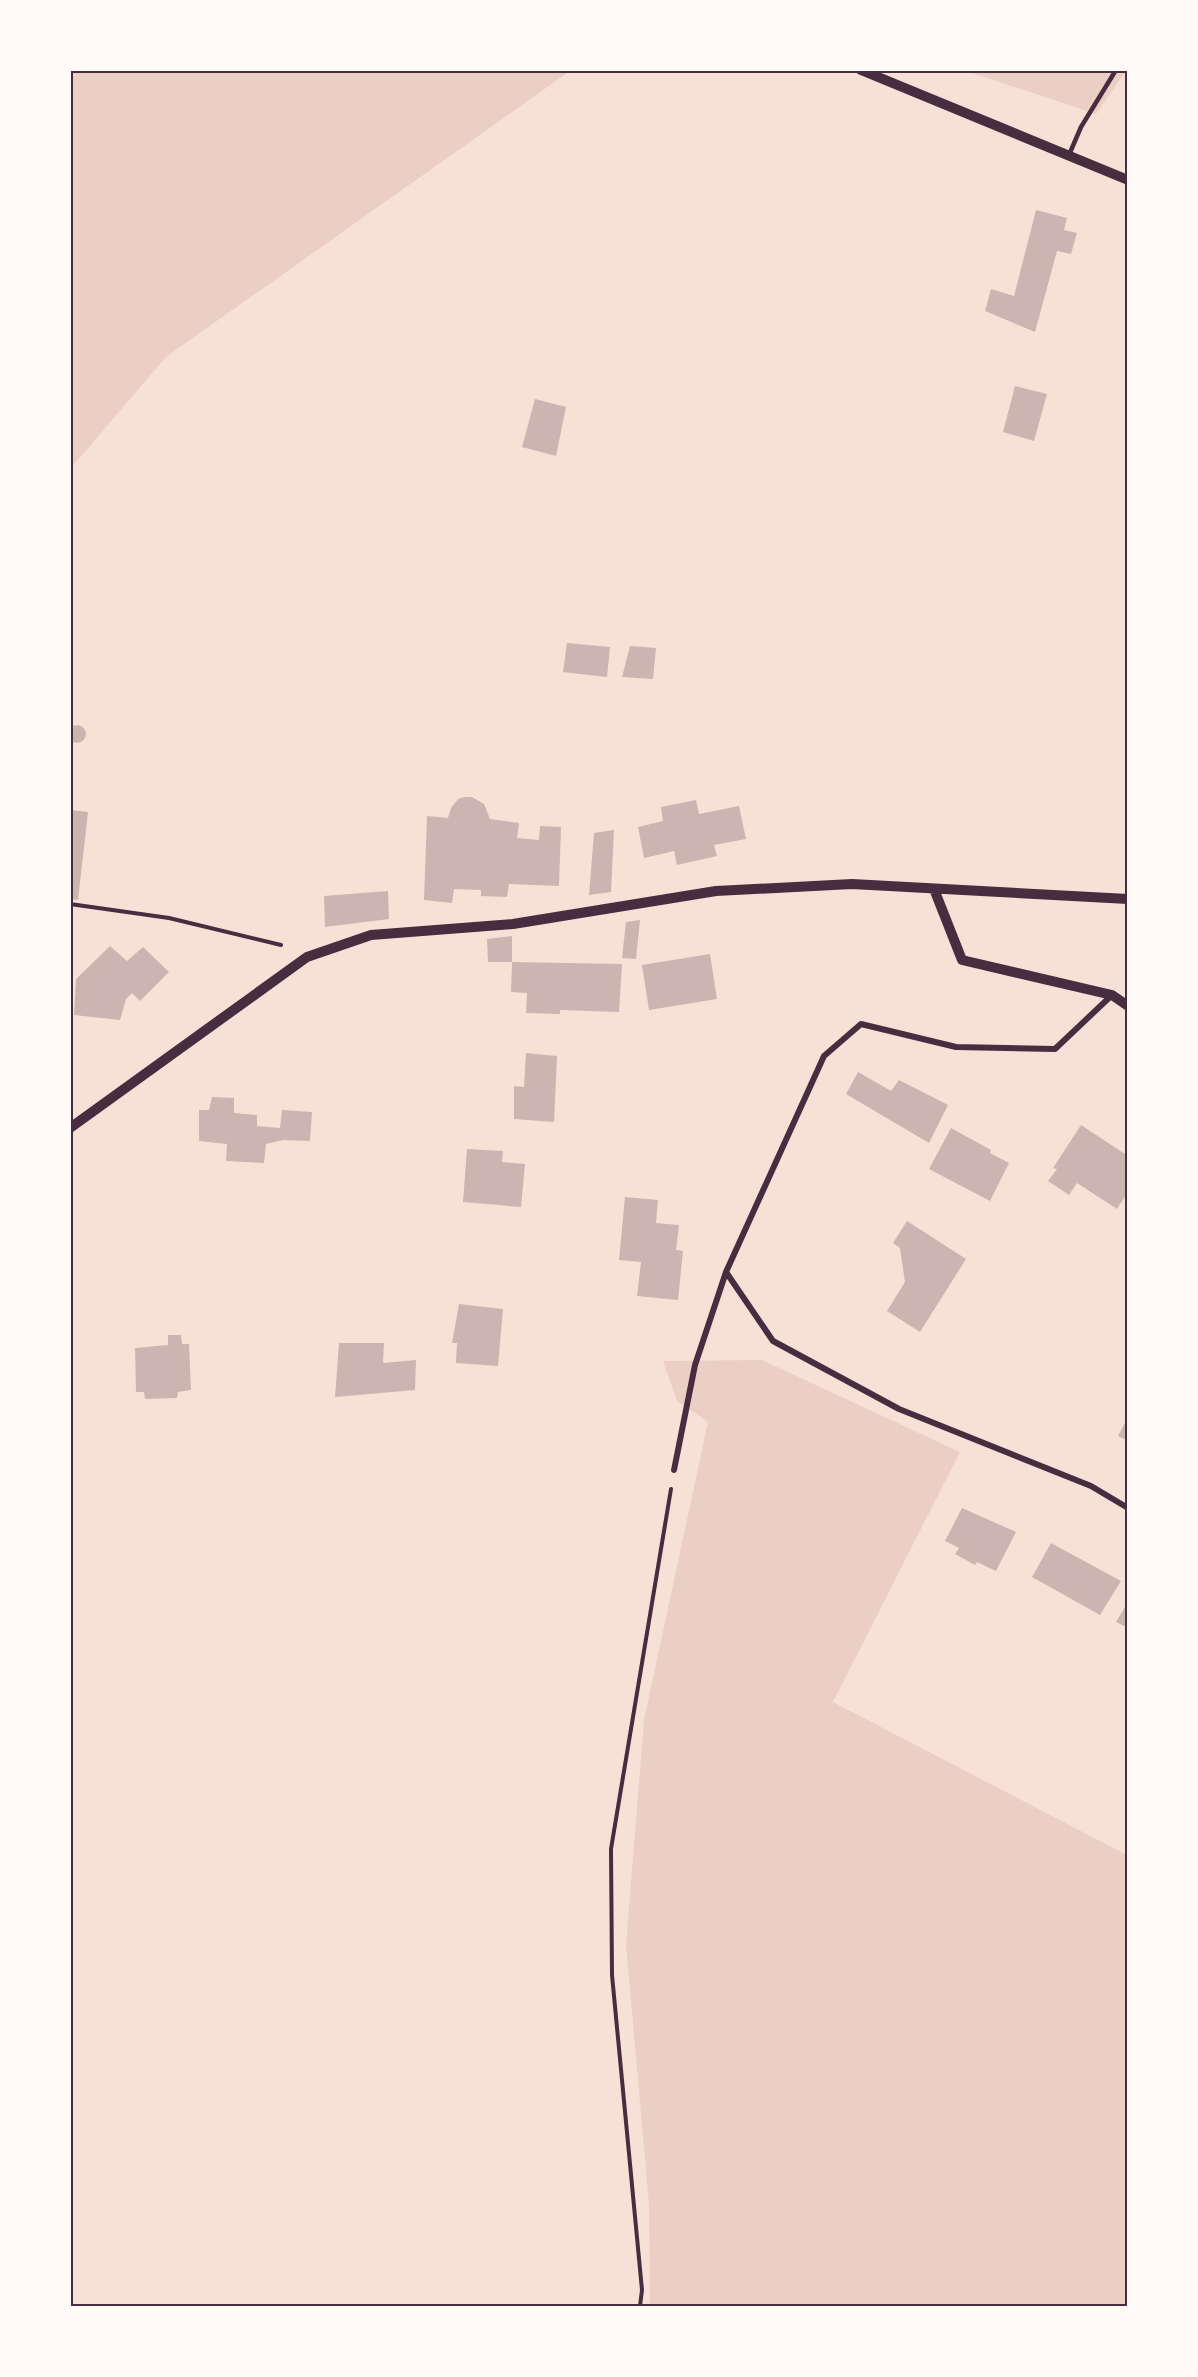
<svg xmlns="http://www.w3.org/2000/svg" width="1198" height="2377" font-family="'Fira Sans Condensed',sans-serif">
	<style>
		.green { fill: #ebcfc5 }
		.building { fill: #ccb4b1 }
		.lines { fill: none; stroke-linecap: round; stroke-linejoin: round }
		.path { stroke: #4a2c40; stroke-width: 4 }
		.service { stroke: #4a2c40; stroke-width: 4.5 }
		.minor { stroke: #4a2c40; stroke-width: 6 }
		.tertiary { stroke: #4a2c40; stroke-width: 10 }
		.neatline { fill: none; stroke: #4a2c40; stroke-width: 2 }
	</style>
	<rect width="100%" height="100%" fill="#f7e1d7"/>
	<path class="green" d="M 71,70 L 570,70 L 570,71 L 166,357 L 71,468 Z
		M 1127,70 L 1096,114 L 966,71 Z
		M 762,1360 L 960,1452 L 833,1702 L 1127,1855 L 1127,2306 L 650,2306 L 649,2204 L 626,1945 L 644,1720 L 708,1422 L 677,1401 L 663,1361 Z"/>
	<path class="building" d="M 1036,210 L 1067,218 L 1064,230 L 1077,233 L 1071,254 L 1057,251 L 1035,332 L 985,311 L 991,289 L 1014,296 Z
		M 1015,386 L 1047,394 L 1034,441 L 1003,432 Z
		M 535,399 L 566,407 L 556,456 L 522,447 Z
		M 567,643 L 610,647 L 607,677 L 563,672 Z
		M 630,646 L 656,648 L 653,679 L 622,677 Z
		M68 734a9 9 0 1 1 18 0a9 9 0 1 1-18 0Z
		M 464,797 L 472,797 L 484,804 L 490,819 L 519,823 L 517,838 L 539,840 L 540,826 L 561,827 L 559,886 L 509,884 L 507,897 L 481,896 L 481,890 L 454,889 L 452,903 L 424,900 L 427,816 L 448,818 L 451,808 L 458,799 Z
		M 696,800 L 699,814 L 739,806 L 746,839 L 714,845 L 717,856 L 677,865 L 674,851 L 644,858 L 638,827 L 663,821 L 661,807 Z
		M 70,810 L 88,812 L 78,900 L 70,899 Z
		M 614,830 L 611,892 L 589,895 L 594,833 Z
		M 388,891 L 389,919 L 325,927 L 324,896 Z
		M 640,920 L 636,959 L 622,958 L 626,922 Z
		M 512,936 L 512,962 L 488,962 L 487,939 Z
		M 110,946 L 127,961 L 143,947 L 169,972 L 140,1001 L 132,993 L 126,999 L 120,1020 L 74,1015 L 76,979 Z
		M 710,954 L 717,999 L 649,1010 L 642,965 Z
		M 512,962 L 622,964 L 619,1012 L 560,1010 L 560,1014 L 526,1013 L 527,993 L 511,992 Z
		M 526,1053 L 557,1056 L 554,1122 L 514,1119 L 514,1086 L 524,1087 Z
		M 858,1072 L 891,1091 L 899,1080 L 948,1105 L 929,1143 L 846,1094 Z
		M 212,1097 L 234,1098 L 234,1113 L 257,1115 L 257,1126 L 280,1128 L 282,1110 L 312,1112 L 310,1141 L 283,1140 L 266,1144 L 264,1163 L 226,1161 L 227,1144 L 199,1141 L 199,1110 L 209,1110 Z
		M 1081,1125 L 1128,1156 L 1128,1192 L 1117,1209 L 1077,1183 L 1069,1195 L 1048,1181 L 1057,1169 L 1053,1168 Z
		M 951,1128 L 991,1150 L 990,1153 L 1009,1163 L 990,1201 L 929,1169 Z
		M 467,1149 L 503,1151 L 502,1162 L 525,1164 L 521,1207 L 463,1202 Z
		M 625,1197 L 658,1200 L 656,1223 L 679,1225 L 676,1250 L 683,1251 L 678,1300 L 637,1296 L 641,1262 L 619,1260 Z
		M 907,1221 L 966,1259 L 920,1332 L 887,1311 L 905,1282 L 900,1248 L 893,1243 Z
		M 459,1304 L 503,1309 L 498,1366 L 456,1363 L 457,1343 L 452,1343 Z
		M 168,1335 L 181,1335 L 182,1344 L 189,1344 L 191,1390 L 178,1392 L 177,1398 L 145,1399 L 144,1392 L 136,1392 L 135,1348 L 168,1345 Z
		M 339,1343 L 384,1343 L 383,1363 L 416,1360 L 415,1390 L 335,1397 Z
		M 1128,1417 L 1128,1441 L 1118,1436 Z
		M 962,1508 L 1016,1532 L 996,1571 L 977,1562 L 975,1565 L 955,1554 L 959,1548 L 945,1541 Z
		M 1051,1543 L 1121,1581 L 1100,1615 L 1032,1577 Z
		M 1128,1602 L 1128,1628 L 1116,1622 Z"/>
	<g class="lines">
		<path class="path" d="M 70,904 L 169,918 L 281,945
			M 640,2306 L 642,2290 L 612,1975 L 611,1849 L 671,1489"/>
		<path class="service" d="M 1069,155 L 1081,127 L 1116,70"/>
		<path class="minor" d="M 726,1272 L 773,1341 L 899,1409 L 1091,1486 L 1128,1508
			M 674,1470 L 695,1365 L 726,1272 L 824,1056 L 861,1024 L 956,1047 L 1055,1049 L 1111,996"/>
		<path class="tertiary" d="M 861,70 L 1128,180
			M 934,889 L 962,960 L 1112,995 L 1128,1006
			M 70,1128 L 307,957 L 371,935 L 513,924 L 716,891 L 852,884 L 1128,899"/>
	</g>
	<rect width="1198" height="2377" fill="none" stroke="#fffaf5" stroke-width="144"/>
	<rect x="72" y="72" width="1054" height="2233" class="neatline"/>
</svg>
